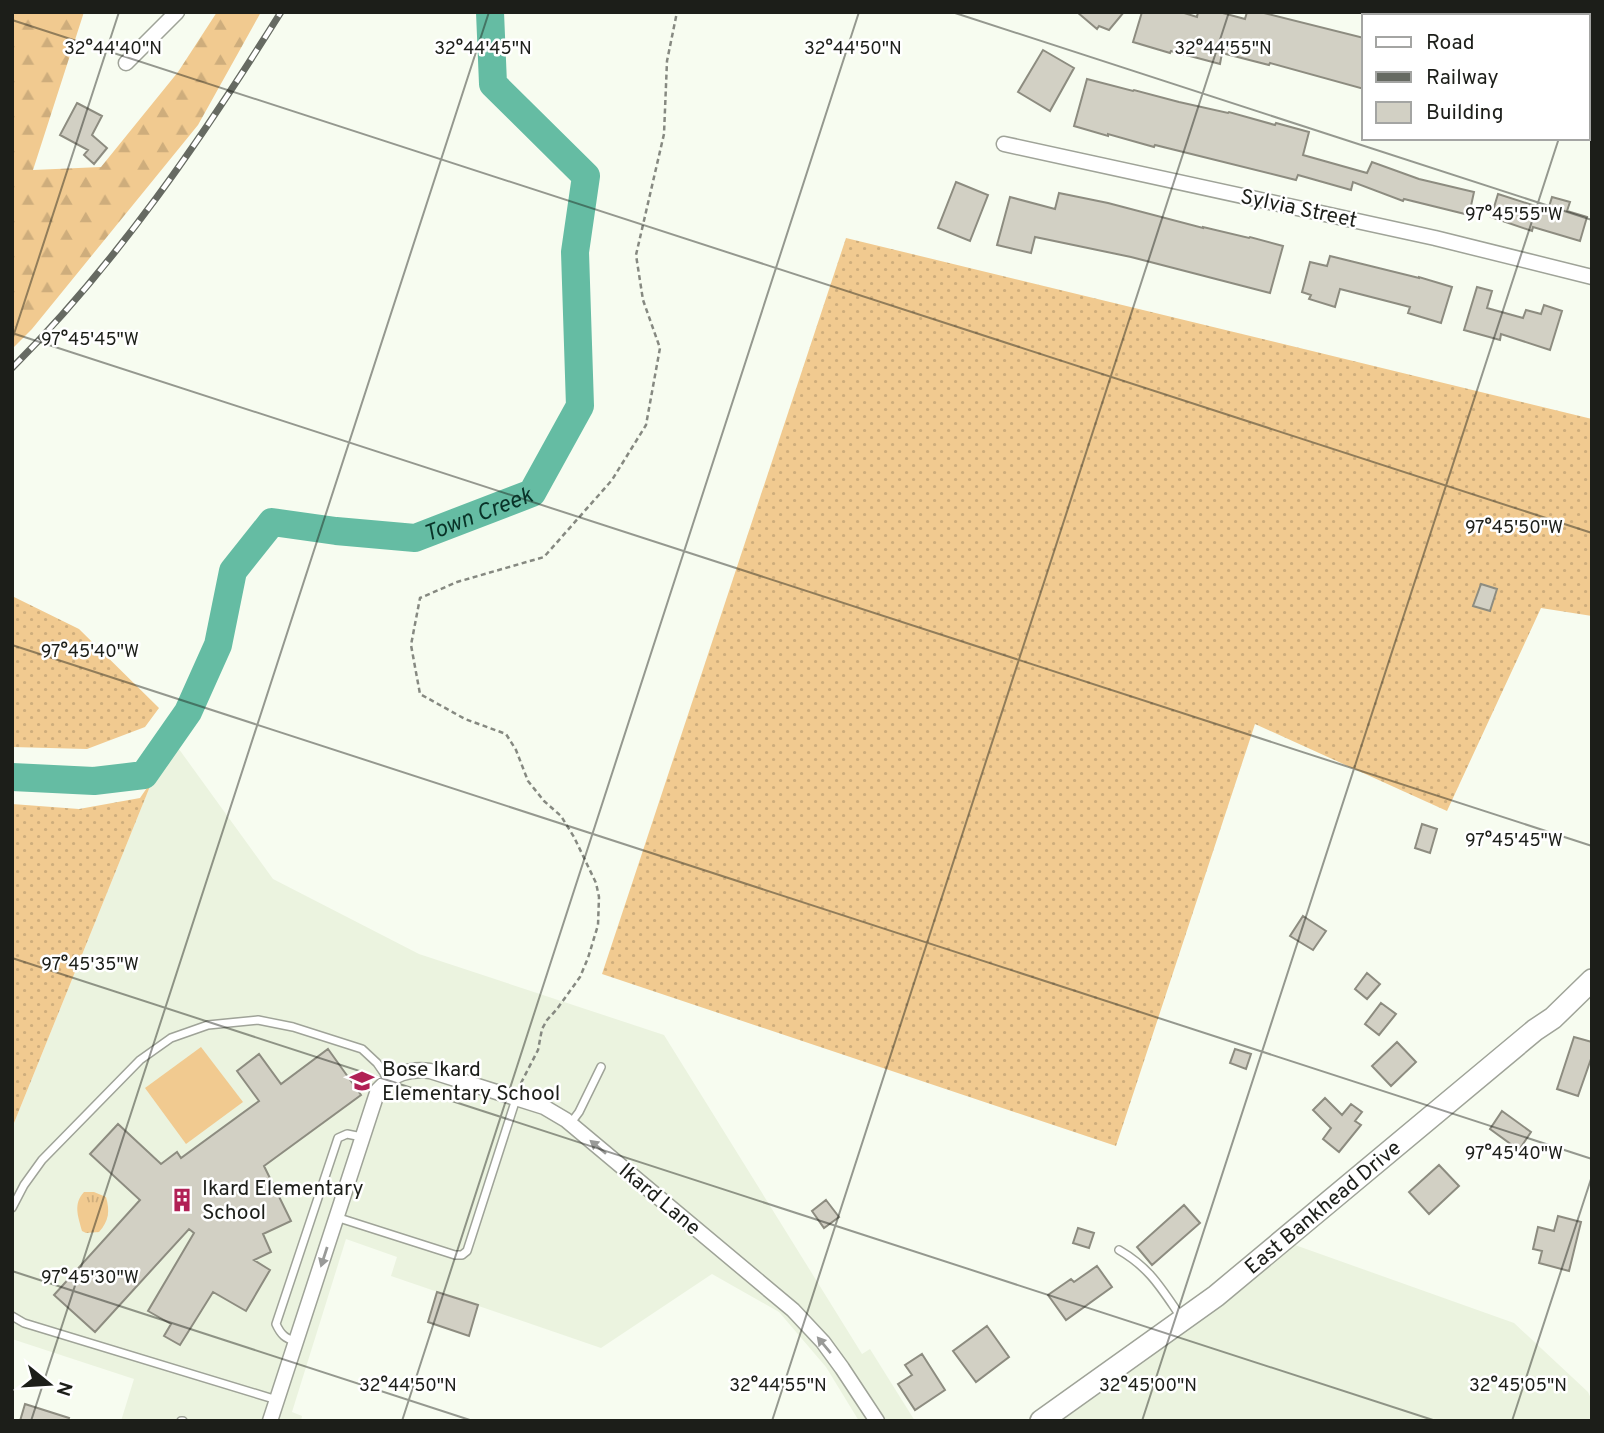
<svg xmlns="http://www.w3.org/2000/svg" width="1604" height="1433" font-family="Overpass,sans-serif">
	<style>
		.built { fill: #ebf3df }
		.grass { fill: url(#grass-dots) }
		.forest { fill: url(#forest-firs) }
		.park { fill: url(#park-tufts) }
		.pitch { fill: #f1ca90 }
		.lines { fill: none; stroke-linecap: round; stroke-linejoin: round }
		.river { stroke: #65bca3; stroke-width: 28 }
		.building { fill: #d2d0c4; stroke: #8d8c80; stroke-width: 2 }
		.lane-casing { stroke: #9fa398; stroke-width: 10 }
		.street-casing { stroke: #9fa398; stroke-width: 17 }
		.secondary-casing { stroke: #9fa398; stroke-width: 24 }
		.path { stroke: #868981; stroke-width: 2.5; stroke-dasharray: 5 3.5; stroke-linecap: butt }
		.lane { stroke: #fff; stroke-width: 7 }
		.street { stroke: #fff; stroke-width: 14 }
		.secondary { stroke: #fff; stroke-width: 21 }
		.rail-casing { stroke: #666a62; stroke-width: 7 }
		.rail { stroke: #fff; stroke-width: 4.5; stroke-dasharray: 13; stroke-linecap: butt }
		.oneway { fill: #999a98 }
		.ticks { fill: none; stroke: #1c1e19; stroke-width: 2; stroke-opacity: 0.45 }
		.labels { text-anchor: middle; stroke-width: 5; stroke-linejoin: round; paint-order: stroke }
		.street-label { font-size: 21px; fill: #1c1e19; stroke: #fff }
		.poi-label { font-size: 21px; fill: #1c1e19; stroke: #fff; text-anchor: start }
		.water-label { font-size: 23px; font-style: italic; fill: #093328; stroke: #fff }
		.ticks-label { font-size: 18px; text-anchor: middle; fill: #1c1e19; stroke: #fff; stroke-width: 5; stroke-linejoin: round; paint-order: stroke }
	</style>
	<defs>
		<pattern id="grass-dots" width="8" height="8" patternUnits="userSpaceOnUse" patternTransform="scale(1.75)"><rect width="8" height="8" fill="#f1ca90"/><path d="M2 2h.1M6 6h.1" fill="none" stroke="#cead7c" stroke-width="1.8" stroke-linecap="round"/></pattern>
		<pattern id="forest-firs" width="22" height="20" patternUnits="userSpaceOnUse" patternTransform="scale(1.75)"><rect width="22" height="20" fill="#f1ca90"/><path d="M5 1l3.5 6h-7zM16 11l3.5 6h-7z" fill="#cead7c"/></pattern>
		<pattern id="park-tufts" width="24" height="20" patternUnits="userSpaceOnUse" patternTransform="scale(1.75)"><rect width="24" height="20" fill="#f1ca90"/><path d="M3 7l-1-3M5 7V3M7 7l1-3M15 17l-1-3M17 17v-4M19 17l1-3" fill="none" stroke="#cead7c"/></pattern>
	</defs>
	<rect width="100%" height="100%" fill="#f7fcf0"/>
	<path class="built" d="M 176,745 L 273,879 L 419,954 L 664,1035 L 862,1354 L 870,1349 L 915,1421 L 859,1421 L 826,1367 L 779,1312 L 712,1274 L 601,1348 L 391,1276 L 397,1257 L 346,1239 L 292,1412 L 302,1416 L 301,1421 L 121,1421 L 134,1379 L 12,1339 L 12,1128 L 153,779 Z
		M 1295,1245 L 1514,1323 L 1588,1392 L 1592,1401 L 1592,1421 L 1061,1421 L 1147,1360 Z"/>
	<path class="grass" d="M 846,238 L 1592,419 L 1592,616 L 1541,608 L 1447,811 L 1255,724 L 1116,1146 L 602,974 Z
		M 12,596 L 79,629 L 159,708 L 145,727 L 87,749 L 12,747 Z
		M 153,779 L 12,1128 L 12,804 L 79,809 L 140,798 Z"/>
	<path class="forest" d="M 12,12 L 84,12 L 33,170 L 101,167 L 178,72 L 217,12 L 261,12 L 198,125 L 32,329 L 12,349 Z"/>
	<path class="park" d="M 84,1192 L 94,1192 L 106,1197 C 110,1211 109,1221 99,1232 L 86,1233 L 82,1231 C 78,1216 73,1204 84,1192 Z"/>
	<path class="pitch" d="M 201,1047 L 243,1102 L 186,1144 L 145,1088 Z"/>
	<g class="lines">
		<path class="river" id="s1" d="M 12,777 L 94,781 L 144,775 L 188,712 L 218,645 L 233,571 L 272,522 L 336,531 L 415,538 L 532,493 L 580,406 L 575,252 L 586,176 L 493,84 L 490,12"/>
	</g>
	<path class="building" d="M 1077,12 L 1124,12 L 1109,30 L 1099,26 L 1097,29 Z
		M 1142,12 L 1181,12 L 1197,17 L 1198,12 L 1219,12 L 1245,19 L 1247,12 L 1260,12 L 1364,38 L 1364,89 L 1270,63 L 1269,65 L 1222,53 L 1220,64 L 1171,51 L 1170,53 L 1133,42 Z
		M 1043,50 L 1074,68 L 1050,111 L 1018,92 Z
		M 1087,79 L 1133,91 L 1134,90 L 1179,102 L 1228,113 L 1229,112 L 1275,125 L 1276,123 L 1309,132 L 1303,155 L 1367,173 L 1372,162 L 1419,179 L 1474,192 L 1469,215 L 1404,199 L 1403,201 L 1353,182 L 1351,190 L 1298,175 L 1296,180 L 1155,145 L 1154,147 L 1108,134 L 1108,136 L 1074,126 Z
		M 77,103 L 102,116 L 92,135 L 107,148 L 94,164 L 84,155 L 88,150 L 60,135 Z
		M 956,182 L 988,195 L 970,241 L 938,228 Z
		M 1059,193 L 1108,203 L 1203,228 L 1203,227 L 1249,238 L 1250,237 L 1283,246 L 1270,293 L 1131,257 L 1035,237 L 1031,253 L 997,245 L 1010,197 L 1055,209 Z
		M 1498,194 L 1548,210 L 1552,197 L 1570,202 L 1567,211 L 1587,217 L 1580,241 L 1533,227 L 1532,231 L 1491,217 Z
		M 1330,256 L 1419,278 L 1419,277 L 1452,287 L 1441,323 L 1408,313 L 1410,307 L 1340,289 L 1335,307 L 1309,299 L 1311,295 L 1302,292 L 1310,262 L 1327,266 Z
		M 1477,287 L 1492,291 L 1487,308 L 1523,318 L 1526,310 L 1541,314 L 1544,305 L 1562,311 L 1550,350 L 1501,334 L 1500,340 L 1464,330 Z
		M 1481,584 L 1497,589 L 1490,611 L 1473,606 Z
		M 1422,824 L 1437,829 L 1430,853 L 1415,848 Z
		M 1303,916 L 1326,931 L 1313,950 L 1290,936 Z
		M 1367,973 L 1380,984 L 1367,999 L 1355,989 Z
		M 1381,1003 L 1396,1014 L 1379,1035 L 1365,1024 Z
		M 1574,1037 L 1592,1042 L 1592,1056 L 1578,1096 L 1557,1089 Z
		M 1397,1042 L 1416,1062 L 1391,1086 L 1372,1066 Z
		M 328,1049 L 361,1095 L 264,1166 L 291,1221 L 263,1234 L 271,1252 L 254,1260 L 270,1270 L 246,1311 L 213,1292 L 180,1345 L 164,1336 L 171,1324 L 148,1311 L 194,1233 L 189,1229 L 95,1332 L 54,1295 L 140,1200 L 90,1154 L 118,1124 L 161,1164 L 177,1152 L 181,1158 L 259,1101 L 237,1071 L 259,1054 L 281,1084 Z
		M 1235,1049 L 1251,1054 L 1246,1069 L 1230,1063 Z
		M 1325,1098 L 1342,1115 L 1351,1104 L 1362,1112 L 1355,1121 L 1361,1125 L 1339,1152 L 1323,1139 L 1331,1128 L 1313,1110 Z
		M 1502,1111 L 1531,1132 L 1519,1150 L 1490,1129 Z
		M 1439,1165 L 1459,1186 L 1429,1214 L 1409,1192 Z
		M 826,1200 L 839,1217 L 824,1228 L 812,1211 Z
		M 1184,1205 L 1200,1223 L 1152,1265 L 1137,1247 Z
		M 1558,1216 L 1581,1222 L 1569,1271 L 1539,1263 L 1542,1251 L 1533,1249 L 1538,1227 L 1554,1231 Z
		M 1078,1228 L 1094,1233 L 1089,1248 L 1073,1243 Z
		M 1097,1266 L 1112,1287 L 1066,1320 L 1048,1295 L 1071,1279 L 1074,1282 Z
		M 437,1292 L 478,1305 L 469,1336 L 428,1322 Z
		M 987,1326 L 1009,1357 L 976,1382 L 953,1351 Z
		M 922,1354 L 945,1390 L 915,1410 L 898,1384 L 912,1375 L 905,1365 Z
		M 25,1404 L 69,1418 L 68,1421 L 20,1421 Z"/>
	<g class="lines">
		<g class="lane-casing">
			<path id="lane" d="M 570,1124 L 579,1112 L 601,1067
				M 12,1208 L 24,1185 L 42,1160 L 140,1060 L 171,1038 L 208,1025 L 258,1020 L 293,1027 L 362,1049 L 377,1063 L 388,1079
				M 336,1217 L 455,1255 L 462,1255 L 467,1251 L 516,1099
				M 1119,1250 C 1150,1268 1161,1288 1181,1317
				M 12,1316 L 24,1323 L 277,1400
				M 296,1342 C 285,1338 281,1335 276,1324 L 338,1138 L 347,1134 L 362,1137
				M 181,1421 L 183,1421"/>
		</g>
		<g class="street-casing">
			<path id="street" d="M 1422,12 L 1437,16
				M 1588,51 L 1592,52
				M 126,63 L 177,12
				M 1004,144 L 1435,238 L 1592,277
				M 270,1421 L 378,1090 C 393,1074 409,1068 430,1071 L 544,1107 L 566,1120 L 793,1310 L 823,1342 L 842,1368 L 877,1421"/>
		</g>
		<g class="secondary-casing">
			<g id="secondary">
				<path id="s2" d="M 1041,1421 L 1216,1296 L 1535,1030 L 1553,1018 L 1592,980"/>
			</g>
		</g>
		<path class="path" d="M 521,1083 L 538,1050 L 542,1029 L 547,1020 L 557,1009 L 580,977 L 588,958 L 598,925 L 599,897 L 596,883 L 574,837 L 561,816 L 544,801 L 528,781 L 516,750 L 506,734 L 465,719 L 420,694 L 411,645 L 420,598 L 457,582 L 544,557 L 612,480 L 646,425 L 660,348 L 643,300 L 636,255 L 664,134 L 667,61 L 677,12"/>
		<use href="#lane" class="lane"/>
		<use href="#street" class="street"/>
		<use href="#secondary" class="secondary"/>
		<g class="rail-casing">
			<path id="rail" d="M 12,368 C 118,262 202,138 281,12"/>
		</g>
		<use href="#rail" class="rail"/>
	</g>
	<defs><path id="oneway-solid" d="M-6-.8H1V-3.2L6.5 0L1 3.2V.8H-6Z" transform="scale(1.75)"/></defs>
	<g class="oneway">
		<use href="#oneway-solid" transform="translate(598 1147) rotate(-140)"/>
		<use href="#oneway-solid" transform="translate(324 1257) rotate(108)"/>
		<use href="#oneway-solid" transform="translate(824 1345) rotate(-130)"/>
	</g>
	<path class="ticks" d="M 952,12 L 1592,220M 12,20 L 1592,533M 1588,47 L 1592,36M 12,333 L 1592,846M 12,340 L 119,12M 12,645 L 1592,1159M 12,958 L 1436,1421M 12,1271 L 473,1421M 31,1421 L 489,12M 402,1421 L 859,12M 772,1421 L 1229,12M 1142,1421 L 1559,138M 1512,1421 L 1592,1176"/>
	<defs>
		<g id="school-bare" transform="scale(1.89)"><path d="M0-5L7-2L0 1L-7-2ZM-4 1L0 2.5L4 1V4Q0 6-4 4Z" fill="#b12155" stroke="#fff" stroke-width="2.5" paint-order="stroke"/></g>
		<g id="building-bare" transform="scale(1.89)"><path d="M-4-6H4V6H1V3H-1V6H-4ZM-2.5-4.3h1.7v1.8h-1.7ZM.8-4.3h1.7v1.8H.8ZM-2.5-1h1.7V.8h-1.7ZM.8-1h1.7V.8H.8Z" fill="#b12155" stroke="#fff" stroke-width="2.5" paint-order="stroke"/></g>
	</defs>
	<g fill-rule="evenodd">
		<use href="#school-bare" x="362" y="1081"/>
		<use href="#building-bare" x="182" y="1200"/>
	</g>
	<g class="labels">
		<g class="street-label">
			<text transform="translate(1299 208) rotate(12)" y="7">Sylvia Street</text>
			<text transform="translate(660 1199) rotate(40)" y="7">Ikard Lane</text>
			<text dy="7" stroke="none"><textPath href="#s2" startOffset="354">East Bankhead Drive</textPath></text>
		</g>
		<g class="poi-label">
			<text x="382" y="1076">Bose Ikard<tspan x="382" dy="24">Elementary School</tspan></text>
			<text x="202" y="1195">Ikard Elementary<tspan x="202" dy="24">School</tspan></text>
		</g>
		<g class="water-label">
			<text dy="8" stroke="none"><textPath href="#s1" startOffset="632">Town Creek</textPath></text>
		</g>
	</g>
	<g class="ticks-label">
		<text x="113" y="54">32°44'40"N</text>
		<text x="483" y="54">32°44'45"N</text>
		<text x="853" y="54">32°44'50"N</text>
		<text x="1223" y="54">32°44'55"N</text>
		<text x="1514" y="220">97°45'55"W</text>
		<text x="90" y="345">97°45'45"W</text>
		<text x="1514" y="533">97°45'50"W</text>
		<text x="90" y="657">97°45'40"W</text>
		<text x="1514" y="846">97°45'45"W</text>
		<text x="90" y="970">97°45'35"W</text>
		<text x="1514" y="1159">97°45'40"W</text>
		<text x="90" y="1283">97°45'30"W</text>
		<text x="1518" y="1391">32°45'05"N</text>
		<text x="408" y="1391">32°44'50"N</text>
		<text x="778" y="1391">32°44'55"N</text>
		<text x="1148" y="1391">32°45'00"N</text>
	</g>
	<rect width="1604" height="1433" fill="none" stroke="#1c1e19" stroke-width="28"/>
	<rect x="1362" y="14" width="228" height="126" fill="#ffffff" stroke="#a4a5a3" stroke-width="2"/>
	<rect x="1376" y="37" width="35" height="10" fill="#ffffff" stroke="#a4a5a3" stroke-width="2"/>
	<text x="1426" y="49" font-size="21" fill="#1c1e19">Road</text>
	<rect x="1376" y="72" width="35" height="10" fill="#666a62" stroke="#a4a5a3" stroke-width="2"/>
	<text x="1426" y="84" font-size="21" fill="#1c1e19">Railway</text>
	<rect x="1376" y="102" width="35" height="21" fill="#d2d0c4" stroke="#a4a5a3" stroke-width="2"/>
	<text x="1426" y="119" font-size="21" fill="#1c1e19">Building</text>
	<g transform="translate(49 1384) rotate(108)" stroke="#ffffff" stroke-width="5" paint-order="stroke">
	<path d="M0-5L12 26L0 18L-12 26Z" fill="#1c1e19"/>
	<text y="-10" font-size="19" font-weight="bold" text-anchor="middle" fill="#1c1e19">N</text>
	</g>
</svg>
